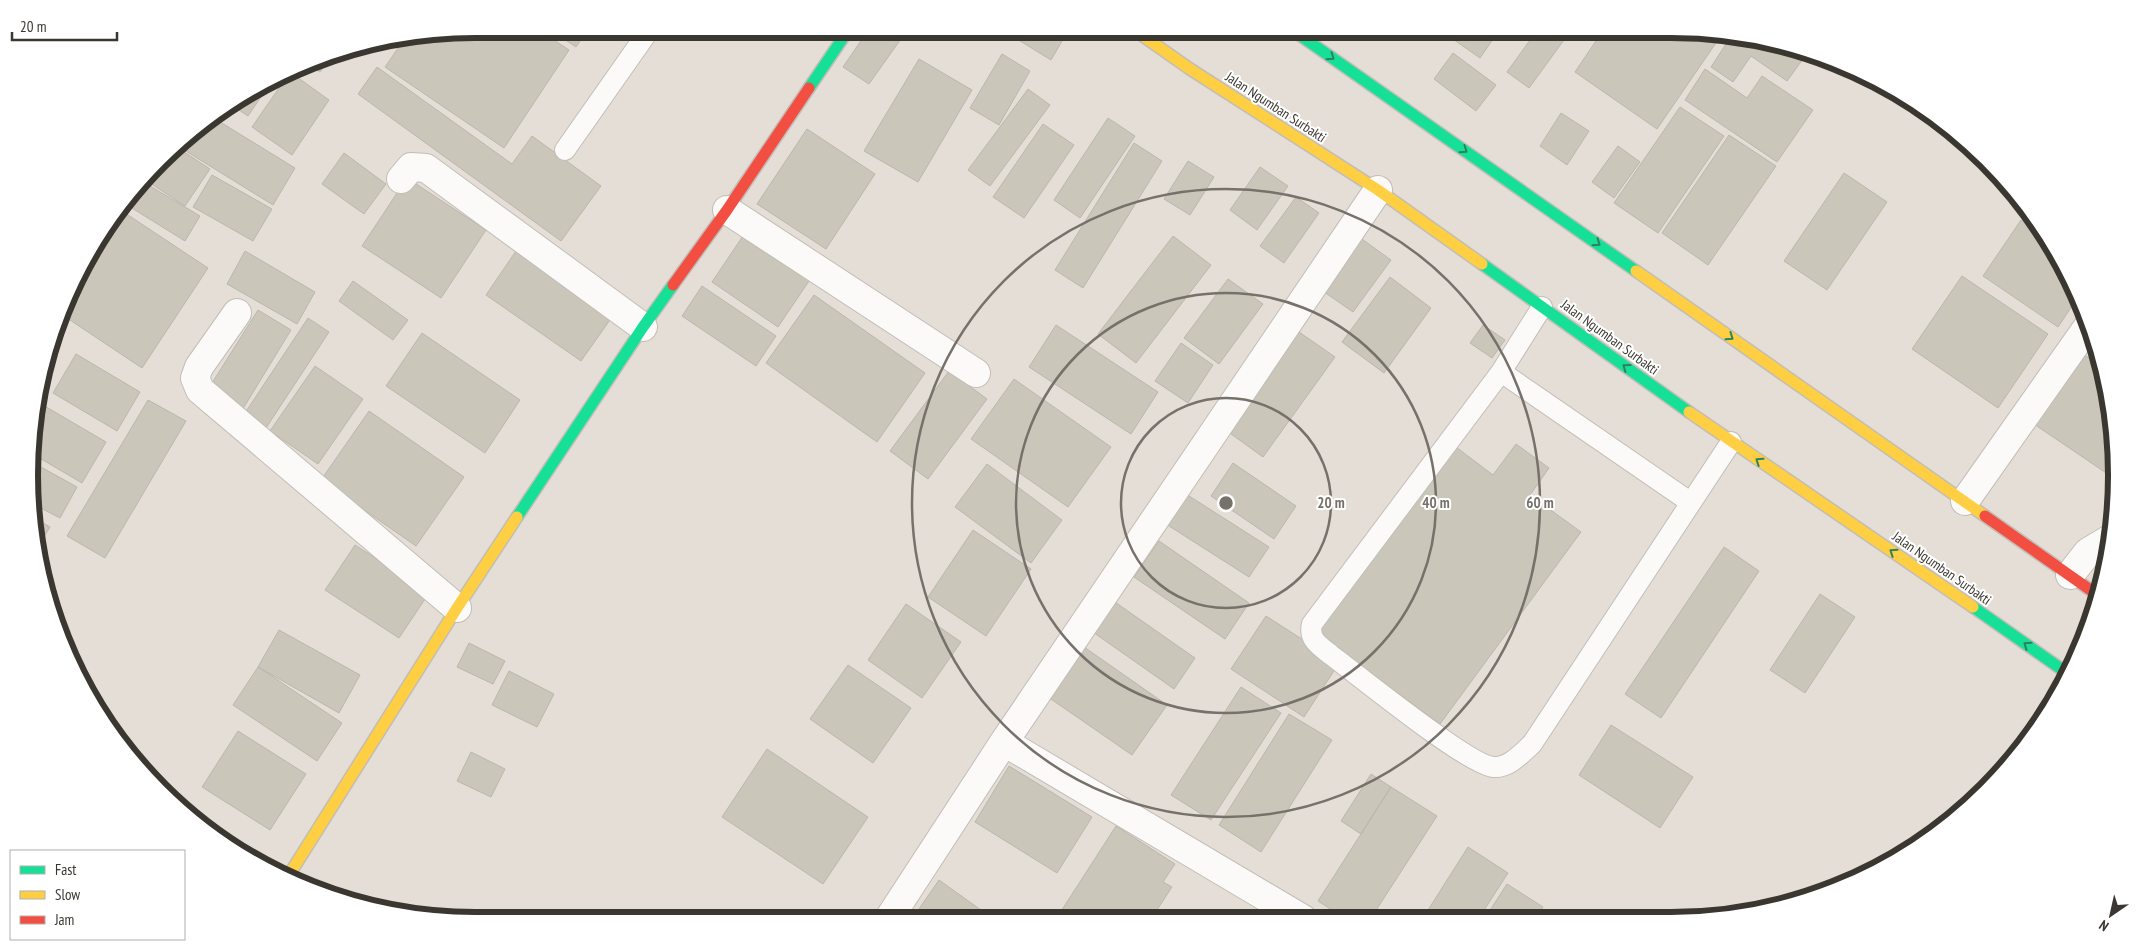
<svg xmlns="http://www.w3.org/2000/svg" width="2146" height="950" font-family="'PT Sans Narrow',sans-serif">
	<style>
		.building { fill: #cac6ba; stroke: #bab6b0 }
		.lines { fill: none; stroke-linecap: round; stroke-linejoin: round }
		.lane-casing { stroke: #c2bdb7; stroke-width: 22 }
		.street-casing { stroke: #c2bdb7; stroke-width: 30 }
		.fast-casing { stroke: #c2bdb7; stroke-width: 14 }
		.slow-casing { stroke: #c2bdb7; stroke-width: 14 }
		.jam-casing { stroke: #c2bdb7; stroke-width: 14 }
		.lane { stroke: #fbfaf9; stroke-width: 20 }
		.street { stroke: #fbfaf9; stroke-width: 28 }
		.fast { stroke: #16e098; stroke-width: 11 }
		.slow { stroke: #ffcf43; stroke-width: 11 }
		.jam { stroke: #f24e42; stroke-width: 11 }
		.oneway { stroke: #2a825f }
		.ring { fill: none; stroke: #76716a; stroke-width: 2.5 }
		.labels { text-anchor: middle; stroke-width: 4; stroke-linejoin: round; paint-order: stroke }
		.street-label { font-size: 14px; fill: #3a3630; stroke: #fff }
		.rim { fill: none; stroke: #3a3630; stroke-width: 6 }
		.centre { fill: #76716a; stroke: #fff; stroke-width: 2.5 }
		.ring-label { font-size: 15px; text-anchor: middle; font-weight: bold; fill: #76716a; stroke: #fff; stroke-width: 4; stroke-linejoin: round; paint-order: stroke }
	</style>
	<rect width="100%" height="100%" fill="#e5ded7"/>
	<path class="building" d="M 475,29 L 537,29 L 569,50 L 504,148 L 385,67 L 403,41 Z
		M 549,29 L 588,29 L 576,47 Z
		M 869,29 L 908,29 L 869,84 L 843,67 Z
		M 1017,29 L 1053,29 L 1065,36 L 1051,60 L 1012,36 Z
		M 1456,29 L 1500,29 L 1480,58 L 1450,37 Z
		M 1538,29 L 1572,29 L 1529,88 L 1507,72 Z
		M 1604,29 L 1671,29 L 1720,37 L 1657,129 L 1575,72 Z
		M 1730,38 L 1788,48 L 1803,59 L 1787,81 L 1751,56 L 1733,82 L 1711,67 Z
		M 334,52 L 320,72 L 308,63 L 331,53 Z
		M 1453,53 L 1496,85 L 1476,111 L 1434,79 Z
		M 1002,54 L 1030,71 L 999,125 L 970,108 Z
		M 919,59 L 972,90 L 918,182 L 864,151 Z
		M 377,67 L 512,164 L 532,136 L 601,186 L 561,241 L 358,94 Z
		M 1705,69 L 1747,98 L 1762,76 L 1813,110 L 1777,162 L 1685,100 Z
		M 290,72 L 329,100 L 292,155 L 252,127 Z
		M 273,79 L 248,116 L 230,104 L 252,88 Z
		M 1028,89 L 1050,105 L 990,186 L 968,170 Z
		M 1680,107 L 1724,136 L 1658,233 L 1614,203 Z
		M 1561,113 L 1589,131 L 1567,165 L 1540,146 Z
		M 212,117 L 295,168 L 273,205 L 176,145 L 181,139 Z
		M 1108,118 L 1135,136 L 1080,218 L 1054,200 Z
		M 1043,124 L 1074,145 L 1024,218 L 993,197 Z
		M 807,129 L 875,174 L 826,249 L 757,204 Z
		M 1729,135 L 1776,166 L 1708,265 L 1662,233 Z
		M 1134,143 L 1162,161 L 1083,288 L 1055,270 Z
		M 175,146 L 210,169 L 185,206 L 147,181 Z
		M 1618,146 L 1640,162 L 1614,198 L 1592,182 Z
		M 344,153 L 386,184 L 364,214 L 322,184 Z
		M 1188,161 L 1214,177 L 1190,215 L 1164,199 Z
		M 1260,167 L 1288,186 L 1257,230 L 1230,210 Z
		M 1844,173 L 1887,202 L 1827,290 L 1784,261 Z
		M 212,175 L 272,209 L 253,241 L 193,207 Z
		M 407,178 L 486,230 L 441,298 L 362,246 Z
		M 145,183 L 200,216 L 185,241 L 127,205 Z
		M 1296,197 L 1319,213 L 1284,263 L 1260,246 Z
		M 122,211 L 208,268 L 142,368 L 64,316 L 87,256 Z
		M 2021,220 L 2045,236 L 2071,278 L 2078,297 L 2058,327 L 1983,276 Z
		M 747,230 L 813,275 L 778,327 L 712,282 Z
		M 1355,234 L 1391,260 L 1353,312 L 1317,287 Z
		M 1173,236 L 1211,265 L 1136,363 L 1098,334 Z
		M 245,251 L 315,292 L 297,324 L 227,284 Z
		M 516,251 L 612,317 L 581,361 L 486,295 Z
		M 1962,276 L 2048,334 L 1998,408 L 1912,349 Z
		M 1390,277 L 1431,308 L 1384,373 L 1342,342 Z
		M 1228,279 L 1263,304 L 1219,364 L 1184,338 Z
		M 353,281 L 408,320 L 393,340 L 339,301 Z
		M 702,286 L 776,336 L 756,366 L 682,316 Z
		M 814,295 L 925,373 L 877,442 L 766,363 Z
		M 258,310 L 291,330 L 241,412 L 207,391 Z
		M 308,318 L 329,332 L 266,428 L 245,413 Z
		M 1056,325 L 1158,392 L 1131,434 L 1029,367 Z
		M 1483,325 L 1505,340 L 1492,358 L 1470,343 Z
		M 1299,332 L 1335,357 L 1263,457 L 1227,431 Z
		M 422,333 L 520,400 L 485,453 L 386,386 Z
		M 1181,343 L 1213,365 L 1188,403 L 1155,381 Z
		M 2079,351 L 2103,368 L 2116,446 L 2115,479 L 2031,422 Z
		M 76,354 L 140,392 L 117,431 L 53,393 Z
		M 315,366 L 363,399 L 318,464 L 270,431 Z
		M 949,371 L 987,399 L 928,479 L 890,451 Z
		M 1014,379 L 1111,447 L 1068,507 L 971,439 Z
		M 148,400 L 186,421 L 105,558 L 67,536 Z
		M 36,401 L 106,442 L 82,483 L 31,453 Z
		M 369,411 L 464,477 L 416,546 L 321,480 Z
		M 1452,444 L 1493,475 L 1516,444 L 1549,468 L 1530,495 L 1581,532 L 1440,724 L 1314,632 Z
		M 30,461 L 77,487 L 60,518 L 31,503 L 29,475 Z
		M 1233,463 L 1296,506 L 1274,539 L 1211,496 Z
		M 987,464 L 1062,520 L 1031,563 L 955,507 Z
		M 1186,494 L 1269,547 L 1249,577 L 1166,524 Z
		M 33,517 L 50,527 L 36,550 Z
		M 973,530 L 1031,569 L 986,636 L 928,597 Z
		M 1159,541 L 1249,603 L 1225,639 L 1134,577 Z
		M 355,545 L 429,593 L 399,638 L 325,590 Z
		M 1724,547 L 1759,571 L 1661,718 L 1625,694 Z
		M 1820,594 L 1855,617 L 1805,693 L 1770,670 Z
		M 1112,600 L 1195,658 L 1174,689 L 1090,630 Z
		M 906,604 L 961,642 L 922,698 L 868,660 Z
		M 1266,616 L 1339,663 L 1304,717 L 1231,669 Z
		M 279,630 L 360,675 L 339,713 L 258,667 Z
		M 469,643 L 505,661 L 493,684 L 457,667 Z
		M 1084,647 L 1167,705 L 1132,755 L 1048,697 Z
		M 848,665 L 911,708 L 873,763 L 810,719 Z
		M 258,667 L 342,723 L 317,761 L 233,705 Z
		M 509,671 L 554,694 L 537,727 L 492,705 Z
		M 1241,687 L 1281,713 L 1211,820 L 1171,795 Z
		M 1289,714 L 1332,740 L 1261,852 L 1219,825 Z
		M 1611,725 L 1693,777 L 1660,828 L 1579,775 Z
		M 238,731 L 306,774 L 270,830 L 202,787 Z
		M 767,749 L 868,817 L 823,884 L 722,817 Z
		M 471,752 L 505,769 L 491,797 L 457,781 Z
		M 1009,766 L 1092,817 L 1057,873 L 975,822 Z
		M 1371,774 L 1391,787 L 1361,834 L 1341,821 Z
		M 1391,787 L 1437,816 L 1371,918 L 1346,919 L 1318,901 Z
		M 1116,826 L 1175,864 L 1163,882 L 1172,887 L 1151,919 L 1056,919 Z
		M 1468,847 L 1508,873 L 1479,918 L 1423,918 Z
		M 939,880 L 995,920 L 912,919 Z
		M 1507,884 L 1543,907 L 1536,918 L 1485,918 Z"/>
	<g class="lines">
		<g class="lane-casing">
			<path id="lane" d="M 565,150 L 650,29
				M 1501,372 L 1542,307
				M 1690,502 L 1501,372 L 1312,624 C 1308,640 1320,646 1331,655 C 1358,675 1469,766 1494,767 C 1509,768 1522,753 1532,744 L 1731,442"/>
		</g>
		<g class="street-casing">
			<path id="street" d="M 401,179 L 411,167 L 426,168 L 643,327
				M 727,210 L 976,373
				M 237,313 L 199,367 L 195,378 L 200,390 L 457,608
				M 1965,501 L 2089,325
				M 2070,575 L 2088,552 L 2113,537
				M 1004,742 L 1303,919
				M 888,920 L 1004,742 L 1378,190"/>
		</g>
		<g class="fast-casing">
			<path id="fast" d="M 1291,29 L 1636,271
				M 809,88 L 849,29
				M 1482,264 L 1689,412
				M 517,517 L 643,327 L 673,285
				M 1973,607 L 2067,673"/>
		</g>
		<g class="slow-casing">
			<path id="slow" d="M 1133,29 L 1190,69 L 1378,190 L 1482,264
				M 1636,271 L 1985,516
				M 1689,412 L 1973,607
				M 289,875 L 457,608 L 517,517"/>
		</g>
		<g class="jam-casing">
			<path id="jam" d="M 673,285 L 727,210 L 809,88
				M 1985,516 L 2099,596"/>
		</g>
		<use href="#lane" class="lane"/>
		<use href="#street" class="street"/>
		<use href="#fast" class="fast"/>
		<use href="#slow" class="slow"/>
		<use href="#jam" class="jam"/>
	</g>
	<defs><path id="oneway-chevron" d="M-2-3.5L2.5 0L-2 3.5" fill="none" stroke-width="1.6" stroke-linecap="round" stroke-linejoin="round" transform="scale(1.25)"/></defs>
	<g class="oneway">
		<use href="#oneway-chevron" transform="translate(1331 57) rotate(35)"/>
		<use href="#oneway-chevron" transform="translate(1464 150) rotate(35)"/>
		<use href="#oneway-chevron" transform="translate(1597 243) rotate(35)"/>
		<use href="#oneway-chevron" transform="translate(1730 337) rotate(35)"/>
		<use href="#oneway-chevron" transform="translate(1626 367) rotate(-144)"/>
		<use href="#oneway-chevron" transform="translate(1759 461) rotate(-146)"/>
		<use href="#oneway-chevron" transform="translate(1893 552) rotate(-146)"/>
		<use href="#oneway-chevron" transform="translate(2027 645) rotate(-145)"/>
	</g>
	<g class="ring">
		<circle cx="1226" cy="503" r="105"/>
		<circle cx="1226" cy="503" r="210"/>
		<circle cx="1226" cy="503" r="314"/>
	</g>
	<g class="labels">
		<g class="street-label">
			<text transform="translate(1276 107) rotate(33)" y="5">Jalan Ngumban Surbakti</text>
			<text transform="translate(1610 337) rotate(36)" y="5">Jalan Ngumban Surbakti</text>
			<text transform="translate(1942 568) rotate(35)" y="5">Jalan Ngumban Surbakti</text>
		</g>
	</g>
	<path d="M0 0H2146V950H0ZM475 38H1671A437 437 0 0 1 2108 475V475A437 437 0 0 1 1671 912H475A437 437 0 0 1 38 475V475A437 437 0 0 1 475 38Z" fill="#fff" fill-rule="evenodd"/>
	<path class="rim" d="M475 38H1671A437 437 0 0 1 2108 475V475A437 437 0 0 1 1671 912H475A437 437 0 0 1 38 475V475A437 437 0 0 1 475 38Z"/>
	<circle cx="1226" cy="503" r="8" class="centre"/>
	<g class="ring-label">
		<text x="1331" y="508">20 m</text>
		<text x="1436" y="508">40 m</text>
		<text x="1540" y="508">60 m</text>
	</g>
	<rect x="10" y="850" width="175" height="90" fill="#ffffff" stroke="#b0afac"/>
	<rect x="20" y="866" width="25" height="8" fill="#16e098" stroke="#b0afac"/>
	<text x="55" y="875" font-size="15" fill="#3a3630">Fast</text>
	<rect x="20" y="891" width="25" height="8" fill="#ffcf43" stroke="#b0afac"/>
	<text x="55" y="900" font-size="15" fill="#3a3630">Slow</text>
	<rect x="20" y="916" width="25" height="8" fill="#f24e42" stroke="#b0afac"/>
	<text x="55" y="925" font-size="15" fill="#3a3630">Jam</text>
	<g transform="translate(2111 915) rotate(214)" stroke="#ffffff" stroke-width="4" paint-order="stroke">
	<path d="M0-4L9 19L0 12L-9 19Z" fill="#3a3630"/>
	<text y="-8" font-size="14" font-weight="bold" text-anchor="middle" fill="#3a3630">N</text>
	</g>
	<path d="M12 32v8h105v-8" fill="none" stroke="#3a3630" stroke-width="2.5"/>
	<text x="20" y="32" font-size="15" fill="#3a3630" stroke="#ffffff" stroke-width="4" paint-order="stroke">20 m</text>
</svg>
